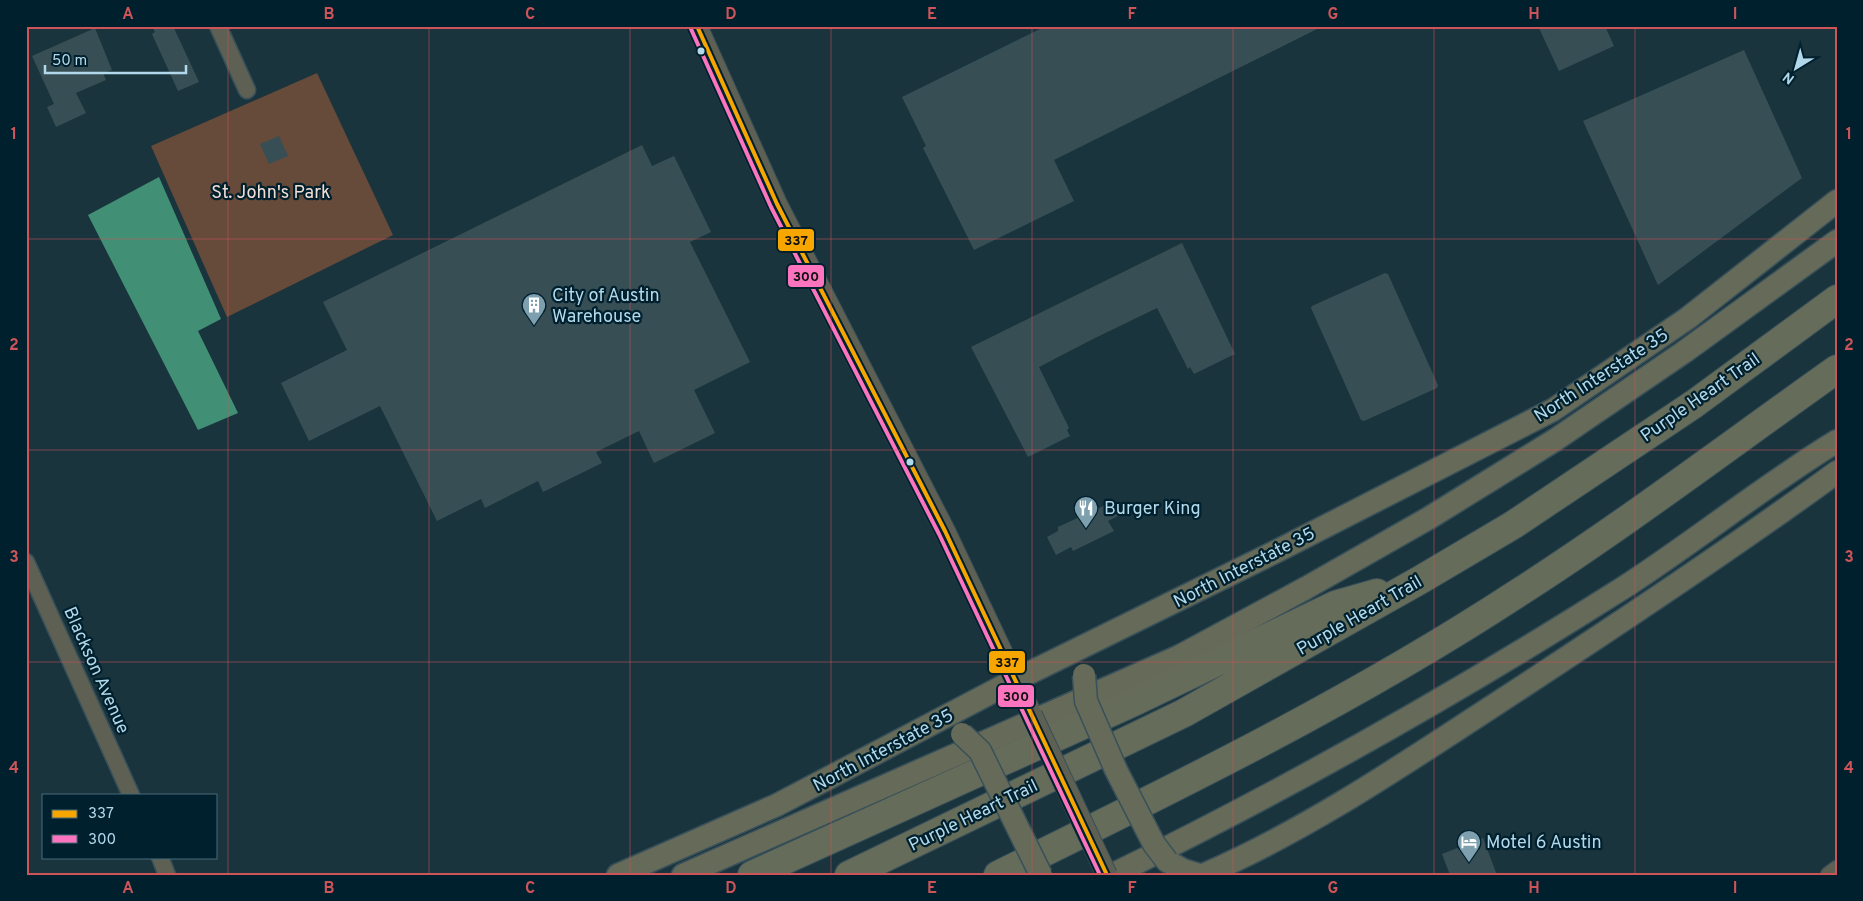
<svg xmlns="http://www.w3.org/2000/svg" width="1863" height="901" font-family="Overpass,sans-serif">
	<style>
		.green { fill: #664a3a }
		.water { fill: #419076 }
		.building { fill: #374e55 }
		.lines { fill: none; stroke-linecap: round; stroke-linejoin: round }
		.minor-casing { stroke: #38505a; stroke-width: 19 }
		.tertiary-casing { stroke: #38505a; stroke-width: 22 }
		.secondary-casing { stroke: #38505a; stroke-width: 25 }
		.motorway-casing { stroke: #38505a; stroke-width: 30 }
		.minor { stroke: #5d6053; stroke-width: 16 }
		.tertiary { stroke: #5d6053; stroke-width: 20 }
		.secondary { stroke: #666a58; stroke-width: 22 }
		.motorway { stroke: #666c5a; stroke-width: 28 }
		.tertiary-bridge-casing { stroke: #38505a; stroke-width: 22; stroke-linecap: butt }
		.secondary-bridge-casing { stroke: #38505a; stroke-width: 25; stroke-linecap: butt }
		.tertiary-bridge { stroke: #5d6053; stroke-width: 20 }
		.secondary-bridge { stroke: #666a58; stroke-width: 22 }
		.bus-1-casing { stroke: #00202e; stroke-width: 8 }
		.bus-2-casing { stroke: #00202e; stroke-width: 8 }
		.bus-1 { stroke: #f7a600; stroke-width: 4 }
		.bus-2 { stroke: #fc73be; stroke-width: 4 }
		.grid { fill: none; stroke: #cd5459; stroke-width: 1; stroke-opacity: 0.55 }
		.bus-dot { fill: #b2d9eb; stroke: #00202e; stroke-width: 2 }
		.labels { text-anchor: middle; stroke-width: 4.5; stroke-linejoin: round; paint-order: stroke }
		.park-label { font-size: 18px; fill: #f1ded5; stroke: #00202e }
		.poi-label { font-size: 18px; fill: #b2d9eb; stroke: #00202e; text-anchor: start }
		.street-label { font-size: 18px; fill: #b2d9eb; stroke: #00202e }
		.line-badge { stroke: #00202e; stroke-width: 2 }
		.pale-badge-label { font-size: 14px; text-anchor: middle; font-weight: bold; fill: #111 }
		.neatline { fill: none; stroke: #cd5459; stroke-width: 2 }
		.grid-label { font-size: 16px; text-anchor: middle; font-weight: bold; fill: #cd5459 }
	</style>
	<rect width="100%" height="100%" fill="#1a343d"/>
	<path class="green" d="M 317,73 L 393,235 L 227,317 L 151,146 Z"/>
	<path class="water" d="M 159,177 L 221,319 L 198,331 L 238,413 L 198,430 L 88,215 Z"/>
	<path class="building" d="M 152,26 L 173,26 L 199,82 L 178,91 L 152,34 L 155,32 Z
		M 1046,26 L 1323,26 L 1054,160 L 1074,201 L 974,250 L 923,148 L 926,146 L 902,97 Z
		M 1538,26 L 1605,26 L 1614,46 L 1559,71 Z
		M 95,28 L 112,70 L 103,73 L 106,80 L 76,93 L 86,113 L 56,127 L 47,107 L 54,104 L 32,56 Z
		M 1744,50 L 1802,178 L 1658,285 L 1583,121 Z
		M 279,136 L 288,156 L 269,164 L 260,144 Z
		M 642,145 L 652,166 L 674,156 L 711,232 L 690,242 L 750,362 L 694,390 L 715,433 L 654,463 L 639,431 L 596,452 L 602,463 L 543,492 L 538,481 L 485,508 L 481,499 L 437,521 L 380,406 L 309,441 L 281,383 L 347,350 L 323,302 Z
		M 1182,243 L 1235,354 L 1194,374 L 1190,367 L 1188,369 L 1157,308 L 1093,339 L 1039,367 L 1069,428 L 1067,430 L 1070,436 L 1028,457 L 971,347 Z
		M 1385,273 L 1388,274 L 1438,385 L 1437,388 L 1364,421 L 1361,420 L 1311,308 L 1312,306 Z
		M 1112,502 L 1118,516 L 1108,521 L 1114,531 L 1073,551 L 1071,547 L 1056,555 L 1047,537 L 1058,531 L 1058,527 Z
		M 1483,838 L 1497,875 L 1450,875 L 1442,854 Z"/>
	<g class="lines">
		<g class="minor-casing">
			<path id="minor" d="M 218,26 L 247,90
				M 26,562 L 131,795
				M 160,857 L 167,875
				M 1829,875 L 1837,869"/>
		</g>
		<g class="tertiary-casing">
			<path id="tertiary" d="M 697,26 L 777,204 L 945,531 L 1032,715"/>
		</g>
		<g class="secondary-casing">
			<path id="secondary" d="M 1167,861 L 1183,870 L 1199,875
				M 618,875 L 777,805 L 1015,680 L 1279,550 L 1553,410 L 1688,318 L 1837,201
				M 683,875 L 1180,656 L 1306,588 L 1429,518 L 1555,440 L 1684,352 L 1837,241
				M 1112,875 C 1288,789 1457,693 1623,588 C 1696,541 1763,486 1837,441
				M 1203,875 C 1307,830 1401,766 1496,704 C 1611,629 1726,553 1837,472"/>
		</g>
		<g class="motorway-casing">
			<path id="motorway" d="M 752,875 L 1138,700 L 1335,605 L 1377,593
				M 849,875 L 1184,713 L 1420,580 L 1513,525 L 1694,404 L 1837,299
				M 998,875 C 1175,788 1353,701 1518,593 C 1627,523 1731,444 1837,369"/>
		</g>
		<use href="#minor" class="minor"/>
		<use href="#tertiary" class="tertiary"/>
		<use href="#secondary" class="secondary"/>
		<use href="#motorway" class="motorway"/>
		<g class="tertiary-bridge-casing">
			<path id="tertiary-bridge" d="M 1032,715 L 1107,875"/>
		</g>
		<g class="secondary-bridge-casing">
			<path id="secondary-bridge" d="M 1084,675 L 1086,701 L 1116,770 L 1154,844 L 1167,861
				M 962,734 L 980,751 L 1041,875"/>
		</g>
		<use href="#tertiary-bridge" class="tertiary-bridge"/>
		<use href="#secondary-bridge" class="secondary-bridge"/>
		<g class="bus-1-casing">
			<path id="bus-1" d="M 697,26 L 777,204 L 945,531 L 1107,875"/>
		</g>
		<g class="bus-2-casing">
			<path id="bus-2" d="M 691,29 L 771,207 L 939,534 L 1100,875"/>
		</g>
		<use href="#bus-1" class="bus-1"/>
		<use href="#bus-2" class="bus-2"/>
	</g>
	<path class="grid" d="M 228,26 L 228,875M 429,26 L 429,875M 630,26 L 630,875M 831,26 L 831,875M 1032,26 L 1032,875M 1233,26 L 1233,875M 1434,26 L 1434,875M 1635,26 L 1635,875M 26,239 L 1837,239M 26,450 L 1837,450M 26,662 L 1837,662"/>
	<defs>
		<g id="building-pin" transform="scale(1.25)"><path d="M0 17L-7.5 6A9.5 9.5 0 1 1 7.5 6Z" fill="#7d9fae" stroke="#00202e"/><path d="M-4-6H4V6H1V3H-1V6H-4ZM-2.5-4.3h1.7v1.8h-1.7ZM.8-4.3h1.7v1.8H.8ZM-2.5-1h1.7V.8h-1.7ZM.8-1h1.7V.8H.8Z" fill="#fff"/></g>
		<g id="restaurant-pin" transform="scale(1.25)"><path d="M0 17L-7.5 6A9.5 9.5 0 1 1 7.5 6Z" fill="#7d9fae" stroke="#00202e"/><path d="M-5-6h1v4h1v-4h1v4h1v-4h1v5L-1.5 .5V6h-2V.5L-5-1ZM5-6V6H3V1.5H1.5Q1.5-4 5-6Z" fill="#fff"/></g>
		<g id="hotel-pin" transform="scale(1.25)"><path d="M0 17L-7.5 6A9.5 9.5 0 1 1 7.5 6Z" fill="#7d9fae" stroke="#00202e"/><path d="M-6-4.5h1.5V1H6V5H4.5V3h-9V5H-6ZM-4 0a1.8 1.8 0 1 1 3.6 0ZM.5 0V-2.5h3Q6-2.5 6 0Z" fill="#fff"/></g>
	</defs>
	<g fill-rule="evenodd">
		<use href="#building-pin" x="534" y="305"/>
		<use href="#restaurant-pin" x="1086" y="508"/>
		<use href="#hotel-pin" x="1469" y="842"/>
	</g>
	<g class="bus-dot">
		<circle cx="701" cy="51" r="4.5"/>
		<circle cx="910" cy="462" r="4.5"/>
	</g>
	<g class="labels">
		<g class="park-label">
			<text x="271" y="198">St. John's Park</text>
		</g>
		<g class="poi-label">
			<text x="552" y="301">City of Austin<tspan x="552" dy="21">Warehouse</tspan></text>
			<text x="1104" y="514">Burger King</text>
			<text x="1486" y="848">Motel 6 Austin</text>
		</g>
		<g class="street-label">
			<text transform="translate(1601 375) rotate(-33)" y="6">North Interstate 35</text>
			<text transform="translate(1700 397) rotate(-35)" y="6">Purple Heart Trail</text>
			<text transform="translate(1244 567) rotate(-27)" y="6">North Interstate 35</text>
			<text transform="translate(1359 615) rotate(-30)" y="6">Purple Heart Trail</text>
			<text transform="translate(97 670) rotate(66)" y="6">Blackson Avenue</text>
			<text transform="translate(883 750) rotate(-28)" y="6">North Interstate 35</text>
			<text transform="translate(973 815) rotate(-26)" y="6">Purple Heart Trail</text>
		</g>
	</g>
	<g class="line-badge">
		<rect x="777" y="228" width="38" height="24" rx="5" fill="#f7a600"/>
		<rect x="787" y="264" width="38" height="24" rx="5" fill="#fc73be"/>
		<rect x="988" y="650" width="38" height="24" rx="5" fill="#f7a600"/>
		<rect x="997" y="684" width="38" height="24" rx="5" fill="#fc73be"/>
	</g>
	<g class="pale-badge-label">
		<text x="796" y="245">337</text>
		<text x="806" y="281">300</text>
		<text x="1007" y="667">337</text>
		<text x="1016" y="701">300</text>
	</g>
	<rect width="1863" height="901" fill="none" stroke="#00202e" stroke-width="55"/>
	<rect x="42" y="794" width="175" height="65" fill="#00202e" stroke="#476a7a"/>
	<rect x="52" y="810" width="25" height="8" fill="#f7a600" stroke="#476a7a"/>
	<text x="88" y="818" font-size="15" fill="#b2d9eb">337</text>
	<rect x="52" y="835" width="25" height="8" fill="#fc73be" stroke="#476a7a"/>
	<text x="88" y="844" font-size="15" fill="#b2d9eb">300</text>
	<g transform="translate(1796 68) rotate(217)" stroke="#00202e" stroke-width="4" paint-order="stroke">
	<path d="M0-4L9 19L0 12L-9 19Z" fill="#b2d9eb"/>
	<text y="-8" font-size="14" font-weight="bold" text-anchor="middle" fill="#b2d9eb">N</text>
	</g>
	<path d="M45 65v8h141v-8" fill="none" stroke="#b2d9eb" stroke-width="2.5"/>
	<text x="52" y="65" font-size="15" fill="#b2d9eb" stroke="#00202e" stroke-width="4" paint-order="stroke">50 m</text>
	<rect x="28" y="28" width="1808" height="846" class="neatline"/>
	<g class="grid-label">
		<text x="128" y="19">A</text>
		<text x="329" y="19">B</text>
		<text x="530" y="19">C</text>
		<text x="731" y="19">D</text>
		<text x="932" y="19">E</text>
		<text x="1132" y="19">F</text>
		<text x="1333" y="19">G</text>
		<text x="1534" y="19">H</text>
		<text x="1735" y="19">I</text>
		<text x="14" y="139">1</text>
		<text x="1849" y="139">1</text>
		<text x="14" y="350">2</text>
		<text x="1849" y="350">2</text>
		<text x="14" y="562">3</text>
		<text x="1849" y="562">3</text>
		<text x="14" y="773">4</text>
		<text x="1849" y="773">4</text>
		<text x="128" y="893">A</text>
		<text x="329" y="893">B</text>
		<text x="530" y="893">C</text>
		<text x="731" y="893">D</text>
		<text x="932" y="893">E</text>
		<text x="1132" y="893">F</text>
		<text x="1333" y="893">G</text>
		<text x="1534" y="893">H</text>
		<text x="1735" y="893">I</text>
	</g>
</svg>
